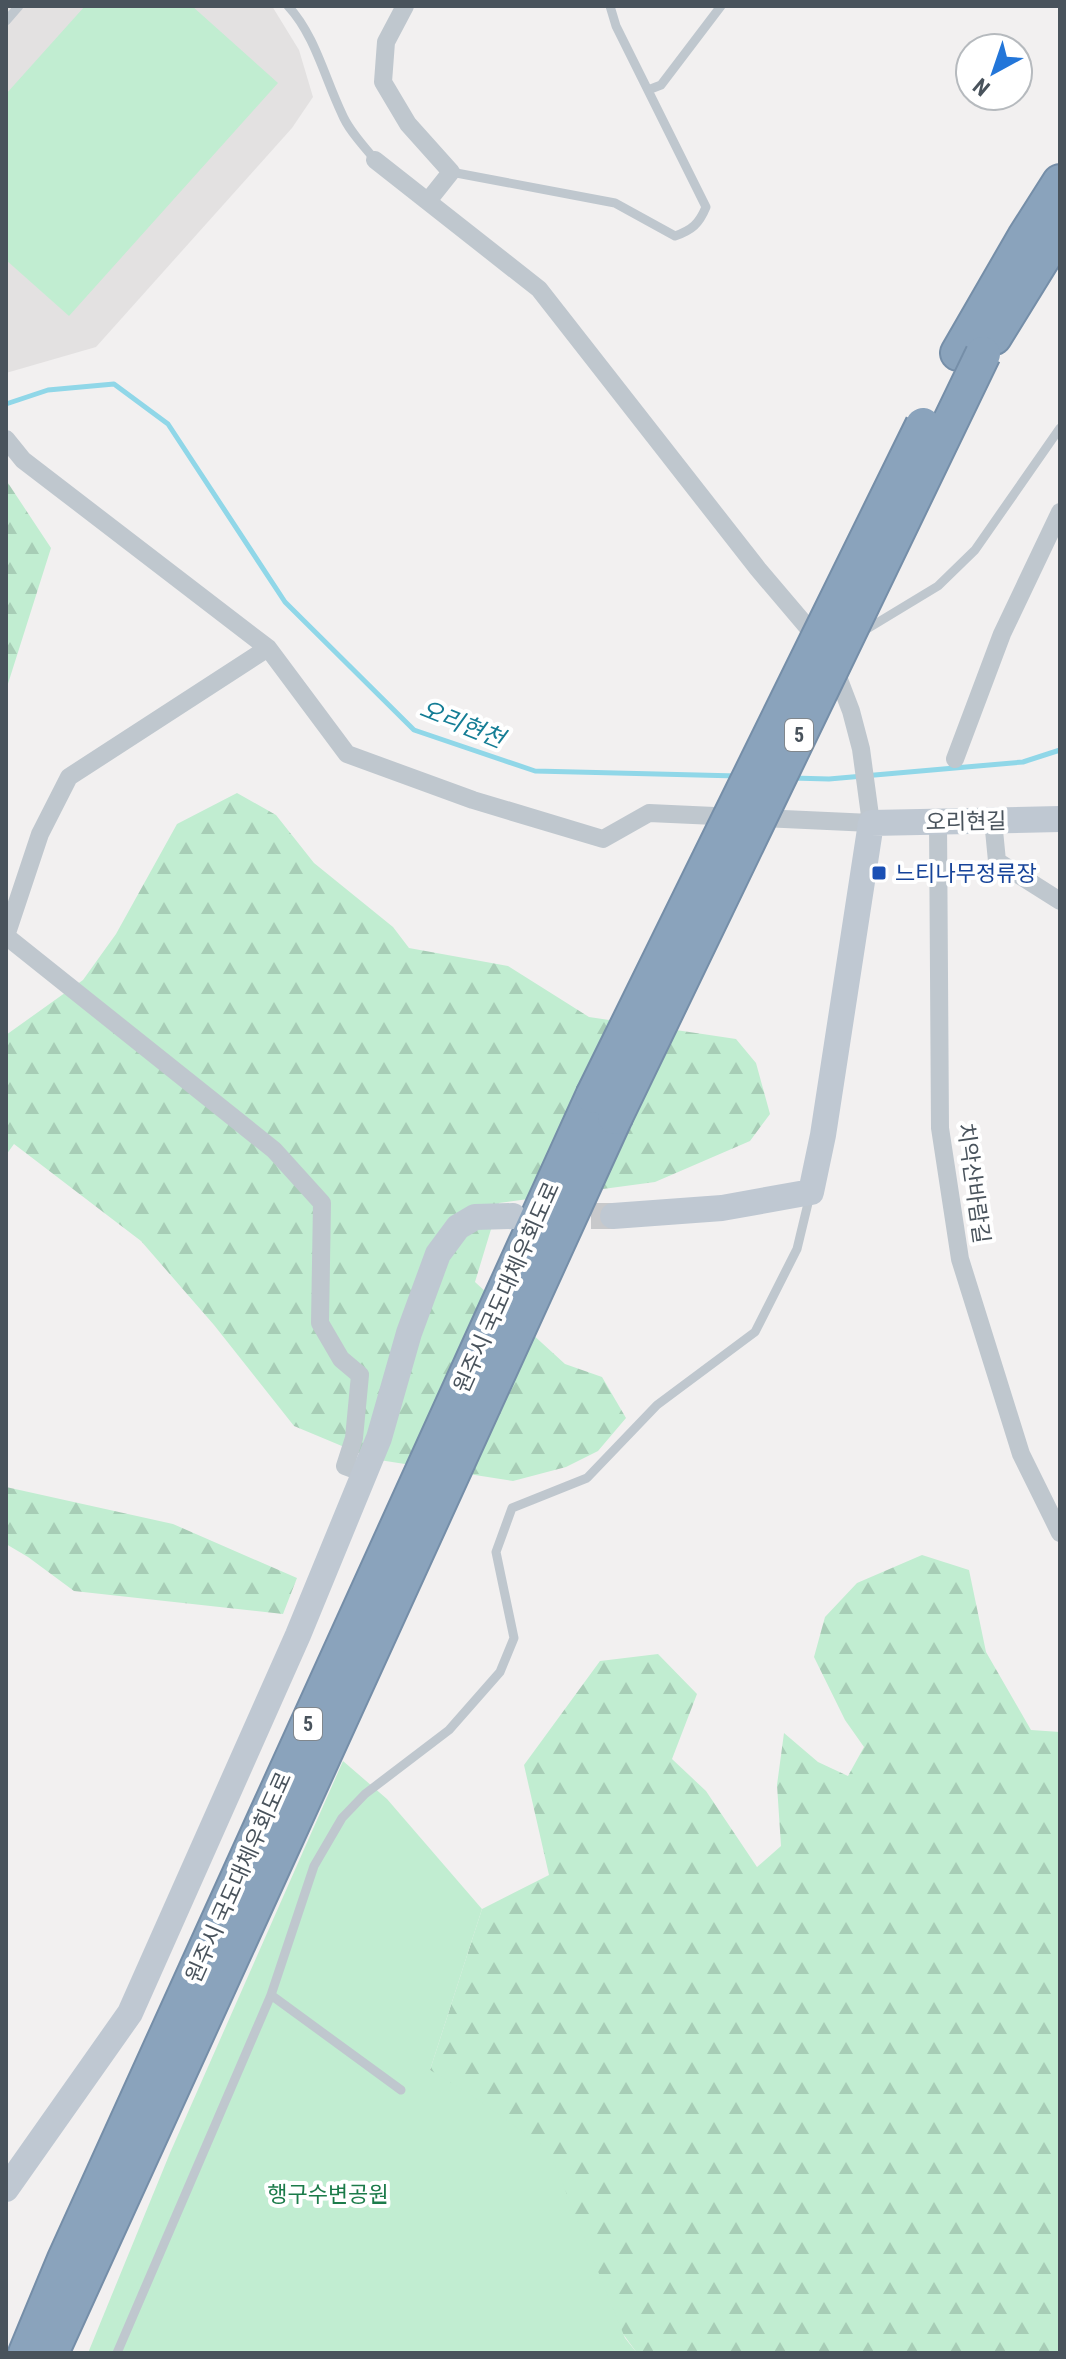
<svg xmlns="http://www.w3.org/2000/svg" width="1066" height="2359" font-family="'Roboto Condensed','Noto Sans KR',sans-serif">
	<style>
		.education { fill: #e3e1e1 }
		.forest { fill: url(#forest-firs) }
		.green { fill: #c1edd1 }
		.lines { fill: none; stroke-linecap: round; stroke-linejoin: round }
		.stream { stroke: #90d7e8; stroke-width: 5 }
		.secondary-tunnel { stroke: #c8c9cb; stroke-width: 26; stroke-dasharray: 26 13; stroke-linecap: butt }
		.highway-casing { stroke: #758ea8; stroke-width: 38 }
		.lane { stroke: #bfc7ce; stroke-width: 9 }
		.street { stroke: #bfc7ce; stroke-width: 18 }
		.secondary { stroke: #bfc8d2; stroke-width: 26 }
		.highway { stroke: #8aa3bc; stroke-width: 34 }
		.highway-bridge-casing { stroke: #758ea8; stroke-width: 38; stroke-linecap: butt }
		.highway-bridge { stroke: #8aa3bc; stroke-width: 34 }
		.transit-dot { fill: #1a4fb4; stroke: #fff; stroke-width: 3 }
		.labels { text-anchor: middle; stroke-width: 8; stroke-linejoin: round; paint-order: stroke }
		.shield { fill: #fff; stroke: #80878d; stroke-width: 2 }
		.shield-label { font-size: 20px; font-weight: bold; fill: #49535c }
		.street-label { font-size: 22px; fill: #49535c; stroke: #fff }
		.transit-label { font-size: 22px; fill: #164399; stroke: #fff; text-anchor: start }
		.park-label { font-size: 22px; fill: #1c7b4a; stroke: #fff }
		.water-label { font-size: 24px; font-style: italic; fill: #147d95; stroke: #fff }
	</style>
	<defs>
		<pattern id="forest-firs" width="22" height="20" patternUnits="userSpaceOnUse" patternTransform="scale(2)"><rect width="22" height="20" fill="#c1edd1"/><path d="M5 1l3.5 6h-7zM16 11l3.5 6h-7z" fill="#a7cdb6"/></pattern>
	</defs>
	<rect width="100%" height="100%" fill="#f2f0f0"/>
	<path class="education" d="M 6,6 L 272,6 L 299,50 L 313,97 L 292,128 L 96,347 L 6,373 Z"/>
	<path class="forest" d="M 6,480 L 51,548 L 6,690 Z
		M 237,793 L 276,815 L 314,863 L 393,927 L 409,948 L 508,966 L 589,1017 L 736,1039 L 756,1063 L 770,1114 L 750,1141 L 655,1182 L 499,1203 L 475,1282 L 565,1364 L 602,1377 L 626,1418 L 598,1451 L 566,1467 L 513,1481 L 373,1459 L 294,1426 L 214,1325 L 141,1241 L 14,1144 L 6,1155 L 6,1035 L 83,980 L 116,934 L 177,824 Z
		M 6,1487 L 173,1524 L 297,1578 L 283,1614 L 74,1591 L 28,1557 L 6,1544 Z
		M 922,1555 L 969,1570 L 986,1652 L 1031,1730 L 1060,1732 L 1060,2353 L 637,2353 L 430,2070 L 482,1909 L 549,1875 L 524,1765 L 600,1661 L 658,1654 L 697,1694 L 672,1759 L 706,1791 L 757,1867 L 781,1846 L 777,1785 L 784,1733 L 818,1762 L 848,1776 L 864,1747 L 845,1720 L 814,1657 L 825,1617 L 857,1583 Z"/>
	<path class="green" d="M 85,6 L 192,6 L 278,83 L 69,316 L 6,260 L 6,94 Z
		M 343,1761 L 387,1799 L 482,1909 L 430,2070 L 468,2093 L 549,2150 L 625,2338 L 637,2353 L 88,2353 L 170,2153 Z"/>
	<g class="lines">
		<path class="stream" d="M 6,404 L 48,390 L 114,384 L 168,424 L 285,602 L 414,730 L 535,771 L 738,776
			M 792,778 L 829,779 L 1023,762 L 1060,750"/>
		<path class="secondary-tunnel" d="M 552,1216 L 613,1216"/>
		<g class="highway-casing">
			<path id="highway" d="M 994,337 L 1060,230
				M 958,353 L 1025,237 L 1060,182
				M 26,2353 L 65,2259 L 593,1096
				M 51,2353 L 615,1117"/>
		</g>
		<path class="lane" d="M 288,6 C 315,35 325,79 342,114 C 349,131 364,146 375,160
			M 6,21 L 19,6
			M 648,90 L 661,85 L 721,6
			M 451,172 L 615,203 L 675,236 C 692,230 699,224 706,207 L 616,26 L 610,6
			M 862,632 L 938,586 L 975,550 L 1060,428
			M 271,1995 L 401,2090
			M 117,2353 L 271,1995 L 314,1866 L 342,1818 L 365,1794 L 449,1730 L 500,1672 L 514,1638 L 496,1552 L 512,1508 L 587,1478 L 657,1405 L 755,1332 L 797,1249 L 810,1195"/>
		<path class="street" d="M 405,6 L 386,42 L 383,82 L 408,124 L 451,172 L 428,201
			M 375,160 L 539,289 L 758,569 L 820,642
			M 6,439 L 23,460 L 268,648 L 347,754 L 473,800 L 603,839 L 649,813 L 871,823 L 861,749 L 851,711 L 833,664
			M 955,759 L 1002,634 L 1060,512
			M 993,820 L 997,861 L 1060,901
			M 938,821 L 940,1128 L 960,1259 L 1021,1454 L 1060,1533
			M 6,936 L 274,1150 L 322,1203 L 320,1323 L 341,1359 L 360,1375 L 354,1438 L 345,1466 L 364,1473
			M 6,936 L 40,834 L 69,777 L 268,648"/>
		<path class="secondary" d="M 613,1216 L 722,1208 L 811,1192 L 823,1135 L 871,823 L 1060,819
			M 6,2189 L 130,2013 L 298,1635 L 379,1438 L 409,1333 L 438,1254 L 458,1227 L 475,1217 L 513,1216"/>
		<use href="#highway" class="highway"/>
		<g class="highway-bridge-casing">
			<path id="highway-bridge" d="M 593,1096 L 923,425
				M 615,1117 L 983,354"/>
		</g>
		<use href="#highway-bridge" class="highway-bridge"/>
	</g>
	<rect class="transit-dot" x="871" y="865" width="16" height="16" rx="4"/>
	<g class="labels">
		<g class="shield">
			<rect x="785" y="719" width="28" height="32" rx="6"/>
			<rect x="294" y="1708" width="28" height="32" rx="6"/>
		</g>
		<g class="shield-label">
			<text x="799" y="742">5</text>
			<text x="308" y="1731">5</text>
		</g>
		<g class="street-label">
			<text transform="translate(966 821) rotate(-1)" y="8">오리현길</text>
			<text transform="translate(974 1183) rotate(82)" y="8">치악산바람길</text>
			<text transform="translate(506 1287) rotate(-66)" y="8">원주시 국도대체우회도로</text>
			<text transform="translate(238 1877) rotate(-66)" y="8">원주시 국도대체우회도로</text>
		</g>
		<g class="transit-label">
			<text x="895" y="881">느티나무정류장</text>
		</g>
		<g class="park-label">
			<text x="328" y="2202">행구수변공원</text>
		</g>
		<g class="water-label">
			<text transform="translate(462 724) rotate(22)" y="8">오리현천</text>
		</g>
	</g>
	<rect width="1066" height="2359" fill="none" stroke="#49535c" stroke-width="16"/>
	<g transform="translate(994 72) rotate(220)"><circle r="38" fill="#ffffff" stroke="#b6babe" stroke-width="2"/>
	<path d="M0-6L14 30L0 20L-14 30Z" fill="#2376d9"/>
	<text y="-12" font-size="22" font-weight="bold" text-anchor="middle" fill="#49535c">N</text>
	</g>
</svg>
